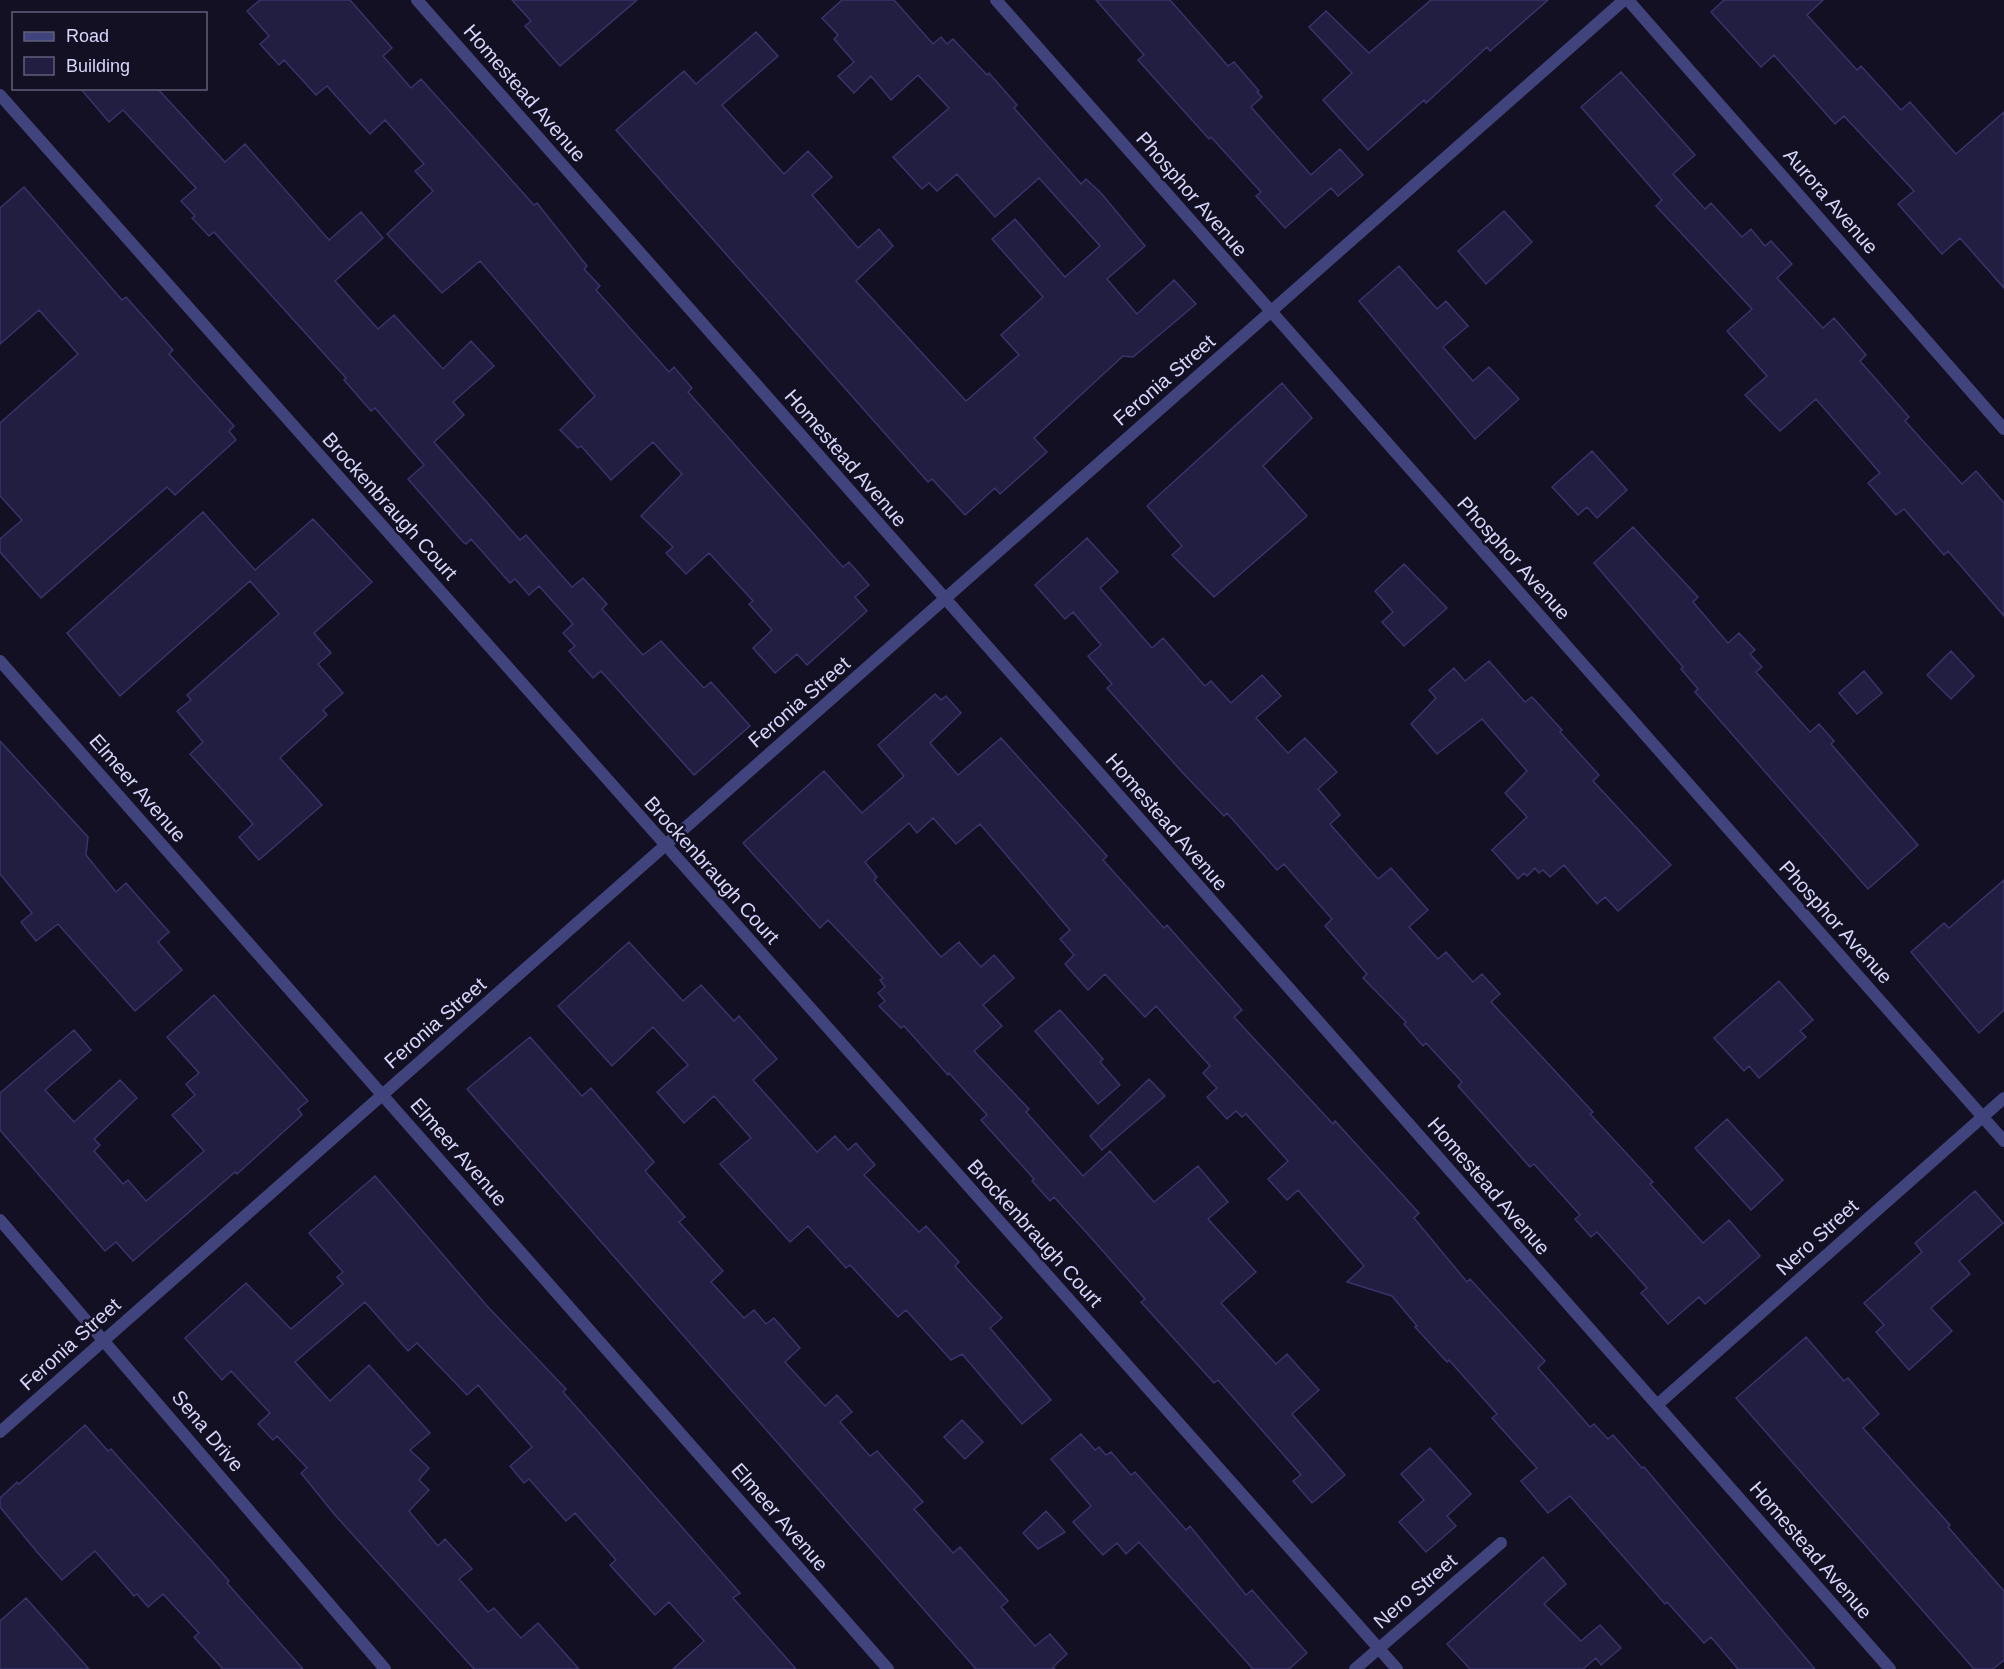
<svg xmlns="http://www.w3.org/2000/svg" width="2004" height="1669" font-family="Helvetica,sans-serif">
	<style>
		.building { fill: #221e41; stroke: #39336b; stroke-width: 1.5 }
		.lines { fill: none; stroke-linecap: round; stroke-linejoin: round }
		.street { stroke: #40437c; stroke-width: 12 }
		.labels { text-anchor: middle; stroke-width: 5; stroke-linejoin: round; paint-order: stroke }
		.street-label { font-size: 20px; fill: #d7d6fb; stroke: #121022 }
	</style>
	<rect width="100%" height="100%" fill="#121022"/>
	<path class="building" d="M 260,0 L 350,0 L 392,48 L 383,56 L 411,88 L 421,79 L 534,205 L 537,203 L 587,266 L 584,269 L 600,286 L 596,290 L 669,372 L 674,367 L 692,388 L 688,392 L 843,567 L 849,562 L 869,585 L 855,597 L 867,611 L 807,665 L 797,654 L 775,673 L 753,648 L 772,630 L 749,604 L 753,601 L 709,553 L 686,574 L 666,553 L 673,547 L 641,516 L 682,474 L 653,442 L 611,480 L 581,446 L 578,448 L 560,430 L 595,396 L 480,261 L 442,293 L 387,234 L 433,191 L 415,171 L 424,164 L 385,120 L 370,134 L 327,86 L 316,95 L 284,60 L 279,65 L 260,44 L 269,36 L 247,11 Z
		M 512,0 L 637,0 L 560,66 L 525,26 L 531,21 Z
		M 842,0 L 894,0 L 933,44 L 941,37 L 947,44 L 953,39 L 987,75 L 989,73 L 1017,105 L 1014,108 L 1081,184 L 1086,179 L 1101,193 L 1145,246 L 1107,279 L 1137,314 L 1174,280 L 1196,304 L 1133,357 L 1123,356 L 1097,380 L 1034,438 L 1047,452 L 1000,494 L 995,488 L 965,515 L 932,479 L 928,482 L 616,130 L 684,71 L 696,84 L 756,32 L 778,56 L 722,105 L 784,174 L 808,151 L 832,177 L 812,195 L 858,248 L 879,229 L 893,246 L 856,281 L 966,401 L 1019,355 L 1001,335 L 1043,297 L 992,239 L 1015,219 L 1065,277 L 1100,246 L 1039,178 L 995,217 L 957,174 L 937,191 L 929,183 L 922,189 L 893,157 L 949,108 L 918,75 L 891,100 L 871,76 L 854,93 L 838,76 L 854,62 L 834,39 L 838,35 L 822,18 Z
		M 1096,0 L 1170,0 L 1228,66 L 1234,62 L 1259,91 L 1257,92 L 1262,97 L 1251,107 L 1311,175 L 1340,149 L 1363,175 L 1338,196 L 1331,188 L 1285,228 L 1256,196 L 1261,192 L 1211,137 L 1209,139 L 1138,60 L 1144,55 Z
		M 1431,0 L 1548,0 L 1490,51 L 1487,47 L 1426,103 L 1424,100 L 1368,150 L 1323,100 L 1352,73 L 1309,27 L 1326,11 L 1369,53 Z
		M 1724,0 L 1823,0 L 1807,15 L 1857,70 L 1861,66 L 1901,110 L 1910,102 L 1956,154 L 2004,112 L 2004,288 L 1960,238 L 1942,254 L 1898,204 L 1914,191 L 1844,116 L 1835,124 L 1774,55 L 1761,67 L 1711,12 Z
		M 1621,72 L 1695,155 L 1673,174 L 1705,209 L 1711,203 L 1742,237 L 1751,229 L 1765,246 L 1771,241 L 1792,264 L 1777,278 L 1823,328 L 1834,318 L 1866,355 L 1860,361 L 1909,417 L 1905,421 L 1962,484 L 1976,471 L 2004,503 L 2004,616 L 1948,551 L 1944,555 L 1904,509 L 1896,515 L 1868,483 L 1880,473 L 1816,399 L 1780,431 L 1745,395 L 1767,376 L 1727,331 L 1752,309 L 1656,206 L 1662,200 L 1581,107 Z
		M 80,88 L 157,88 L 225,162 L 245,144 L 329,240 L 361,212 L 383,238 L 335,281 L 378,329 L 394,315 L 443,369 L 471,341 L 494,366 L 453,402 L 464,415 L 434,442 L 520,540 L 526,535 L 572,587 L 583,578 L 607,604 L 602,609 L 643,655 L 661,641 L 704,688 L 711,682 L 750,726 L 694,775 L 601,671 L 593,678 L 569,651 L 575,646 L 563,633 L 573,624 L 539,586 L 529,595 L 515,579 L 510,583 L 471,539 L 466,544 L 463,542 L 408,479 L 424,465 L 375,408 L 371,411 L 344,380 L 346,378 L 214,232 L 209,236 L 192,218 L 195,216 L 181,201 L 196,188 L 123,110 L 109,122 Z
		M 24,187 L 122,300 L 126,297 L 173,350 L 169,354 L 234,426 L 229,431 L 236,440 L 175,495 L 167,487 L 41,598 L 0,552 L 0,539 L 22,520 L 0,496 L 0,423 L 78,354 L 39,310 L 0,344 L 0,208 Z
		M 1504,211 L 1532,242 L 1486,284 L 1458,251 Z
		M 1399,266 L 1437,309 L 1446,301 L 1468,326 L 1443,347 L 1473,381 L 1489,367 L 1519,399 L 1475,439 L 1359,301 Z
		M 1282,383 L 1312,418 L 1263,466 L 1307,516 L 1214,597 L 1172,555 L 1182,546 L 1147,506 Z
		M 1592,451 L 1627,490 L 1597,518 L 1587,507 L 1578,515 L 1552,487 Z
		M 203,512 L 255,570 L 313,519 L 372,582 L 314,633 L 331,653 L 318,664 L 343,693 L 323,710 L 327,715 L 280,758 L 322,805 L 259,860 L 239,837 L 253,824 L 190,754 L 203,742 L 177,711 L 191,700 L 187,695 L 279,614 L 250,581 L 120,696 L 67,633 Z
		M 1633,527 L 1698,597 L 1693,602 L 1728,643 L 1739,633 L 1755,650 L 1750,654 L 1762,667 L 1756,672 L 1810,732 L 1819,724 L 1834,741 L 1831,744 L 1918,845 L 1868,889 L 1695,692 L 1698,689 L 1681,669 L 1683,667 L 1594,563 Z
		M 1087,538 L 1118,572 L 1100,588 L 1152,648 L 1163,638 L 1205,686 L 1211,681 L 1231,703 L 1262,675 L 1281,696 L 1256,718 L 1288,753 L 1305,738 L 1337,772 L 1318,789 L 1340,815 L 1330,824 L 1378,879 L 1391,868 L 1428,910 L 1409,927 L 1438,959 L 1446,952 L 1473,982 L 1482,974 L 1500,994 L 1491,1002 L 1593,1112 L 1590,1114 L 1653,1182 L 1650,1184 L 1703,1243 L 1729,1220 L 1760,1256 L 1705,1304 L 1699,1297 L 1668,1324 L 1641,1293 L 1647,1288 L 1597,1232 L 1591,1237 L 1575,1219 L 1580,1215 L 1534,1164 L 1530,1167 L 1458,1086 L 1462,1082 L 1426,1043 L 1423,1046 L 1404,1024 L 1406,1022 L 1363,978 L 1367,974 L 1325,926 L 1332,919 L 1284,864 L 1277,870 L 1227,813 L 1224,816 L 1182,772 L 1107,688 L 1112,684 L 1088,656 L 1101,645 L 1073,612 L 1065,619 L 1035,585 Z
		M 1404,564 L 1447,608 L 1404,646 L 1382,622 L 1393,612 L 1375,591 Z
		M 1951,651 L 1974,676 L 1951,699 L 1927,675 Z
		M 1489,661 L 1525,702 L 1532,697 L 1562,730 L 1560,732 L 1599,775 L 1593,781 L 1671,865 L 1618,911 L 1605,897 L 1597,904 L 1564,865 L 1550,877 L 1543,870 L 1539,873 L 1535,868 L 1527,876 L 1524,873 L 1518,879 L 1492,850 L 1527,817 L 1505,793 L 1527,771 L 1482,719 L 1437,754 L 1411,724 L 1436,698 L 1429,690 L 1454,668 L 1465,681 Z
		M 1864,671 L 1882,693 L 1857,714 L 1839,693 Z
		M 935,694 L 941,700 L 946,696 L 961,713 L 930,743 L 958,775 L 1001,738 L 1107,856 L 1103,860 L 1164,928 L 1167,925 L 1242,1010 L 1234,1017 L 1333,1124 L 1335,1121 L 1419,1213 L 1414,1218 L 1467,1282 L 1470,1279 L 1545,1361 L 1538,1368 L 1590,1427 L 1594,1424 L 1608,1439 L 1613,1435 L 1642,1468 L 1644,1467 L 1815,1669 L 1738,1669 L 1711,1637 L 1704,1643 L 1667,1602 L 1665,1604 L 1570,1496 L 1548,1513 L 1521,1481 L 1537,1468 L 1492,1418 L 1497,1414 L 1449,1360 L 1447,1362 L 1415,1327 L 1417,1326 L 1392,1296 L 1347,1282 L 1364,1266 L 1298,1190 L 1287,1200 L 1268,1179 L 1288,1161 L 1246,1114 L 1242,1117 L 1236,1111 L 1227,1119 L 1207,1097 L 1217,1088 L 1203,1073 L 1210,1066 L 1156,1006 L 1145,1017 L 1105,974 L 1088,990 L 1065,964 L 1074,955 L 1060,939 L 1070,930 L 980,824 L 956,844 L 933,818 L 917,833 L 909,823 L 865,862 L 877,877 L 874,880 L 941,957 L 959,942 L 981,967 L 994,955 L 1014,978 L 983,1005 L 1002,1026 L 974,1051 L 1029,1109 L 1026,1112 L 1083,1176 L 1110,1151 L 1154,1202 L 1198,1166 L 1228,1202 L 1208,1219 L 1256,1272 L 1221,1303 L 1276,1364 L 1287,1354 L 1319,1390 L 1292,1414 L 1345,1475 L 1312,1503 L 1293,1481 L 1301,1475 L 1275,1445 L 1218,1380 L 1214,1383 L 1141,1302 L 1145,1299 L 1094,1241 L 1054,1197 L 1050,1201 L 1032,1181 L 1034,1179 L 981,1120 L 987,1115 L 949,1073 L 948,1075 L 904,1026 L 901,1028 L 879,1006 L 885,1001 L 878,993 L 885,987 L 880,980 L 883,978 L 828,920 L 820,928 L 743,843 L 824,771 L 862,813 L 904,776 L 878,745 Z
		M 0,741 L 88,837 L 86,855 L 116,892 L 126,883 L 169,932 L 158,942 L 182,970 L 135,1011 L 58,924 L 36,941 L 21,922 L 32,913 L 0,874 Z
		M 2004,880 L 2004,1010 L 1979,1033 L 1911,952 L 1944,923 L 1949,928 Z
		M 629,942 L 683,1001 L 701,985 L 734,1021 L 739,1016 L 777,1059 L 753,1080 L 817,1152 L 835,1136 L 848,1150 L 856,1143 L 875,1165 L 864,1175 L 919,1232 L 926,1226 L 959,1262 L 955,1266 L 1002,1318 L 990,1328 L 1051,1400 L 1022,1424 L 962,1354 L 951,1360 L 906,1310 L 898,1317 L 850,1265 L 846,1268 L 808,1226 L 790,1242 L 720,1164 L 751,1138 L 714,1096 L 684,1123 L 657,1092 L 688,1065 L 653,1027 L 612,1066 L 558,1006 Z
		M 1779,981 L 1813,1020 L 1800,1031 L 1806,1037 L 1759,1078 L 1749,1066 L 1744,1071 L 1714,1038 Z
		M 214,995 L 308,1101 L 298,1109 L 302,1115 L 237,1174 L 235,1172 L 133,1261 L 116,1242 L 105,1251 L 0,1130 L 0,1093 L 74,1030 L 91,1050 L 45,1090 L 74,1122 L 120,1080 L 137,1098 L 94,1139 L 100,1145 L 94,1151 L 123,1184 L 128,1180 L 146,1201 L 204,1151 L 172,1115 L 195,1095 L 186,1084 L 199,1073 L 167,1037 Z
		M 1060,1010 L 1103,1059 L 1100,1062 L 1120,1085 L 1098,1104 L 1035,1031 Z
		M 530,1037 L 582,1096 L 591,1088 L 654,1162 L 645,1171 L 685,1217 L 679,1222 L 723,1271 L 711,1282 L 744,1318 L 754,1310 L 766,1324 L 774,1318 L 800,1348 L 785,1362 L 825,1406 L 837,1395 L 852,1412 L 840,1422 L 870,1456 L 877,1451 L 923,1502 L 914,1509 L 953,1553 L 960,1547 L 1008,1601 L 1001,1607 L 1035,1646 L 1050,1634 L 1067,1654 L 1053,1667 L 1055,1669 L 976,1669 L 467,1089 Z
		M 1149,1079 L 1165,1096 L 1102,1150 L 1090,1136 Z
		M 1727,1119 L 1783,1180 L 1751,1210 L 1695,1148 Z
		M 375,1176 L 488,1307 L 566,1389 L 563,1392 L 740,1593 L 733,1598 L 796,1669 L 673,1669 L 704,1641 L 669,1602 L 655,1615 L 610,1565 L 616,1560 L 575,1513 L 566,1521 L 529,1479 L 524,1483 L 510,1466 L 532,1447 L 478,1385 L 467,1395 L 417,1343 L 408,1351 L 365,1302 L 295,1362 L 330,1401 L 369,1365 L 430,1433 L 410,1450 L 429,1468 L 419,1480 L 429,1490 L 409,1511 L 438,1546 L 445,1539 L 472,1569 L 459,1579 L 488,1612 L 494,1608 L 521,1638 L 538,1623 L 579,1669 L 474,1669 L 335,1515 L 301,1473 L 307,1468 L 277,1436 L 273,1440 L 258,1424 L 270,1413 L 231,1371 L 222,1380 L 185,1338 L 246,1283 L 291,1329 L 343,1284 L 337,1277 L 343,1272 L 309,1233 Z
		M 1975,1191 L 2003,1223 L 1959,1261 L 1970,1274 L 1931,1308 L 1952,1331 L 1909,1370 L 1876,1332 L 1884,1325 L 1864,1303 L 1922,1252 L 1915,1243 Z
		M 1806,1337 L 1844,1381 L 1848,1378 L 1879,1414 L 1863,1428 L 1950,1525 L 1948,1527 L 2004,1591 L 2004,1660 L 1993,1669 L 1974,1669 L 1736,1398 Z
		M 962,1420 L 983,1442 L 965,1459 L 944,1437 Z
		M 85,1425 L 108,1451 L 111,1449 L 191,1538 L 229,1581 L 227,1583 L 303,1669 L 223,1669 L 194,1637 L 199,1633 L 163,1594 L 148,1607 L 137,1594 L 134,1596 L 95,1551 L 62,1580 L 37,1552 L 0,1507 L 0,1498 L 17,1482 L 19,1484 Z
		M 1081,1434 L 1095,1450 L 1099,1447 L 1106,1455 L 1111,1452 L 1131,1475 L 1135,1472 L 1186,1530 L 1190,1526 L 1246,1595 L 1252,1590 L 1307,1653 L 1289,1669 L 1253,1669 L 1139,1542 L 1126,1554 L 1117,1543 L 1103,1555 L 1073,1522 L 1091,1506 L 1051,1459 Z
		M 1430,1448 L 1471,1494 L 1447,1516 L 1456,1526 L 1426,1552 L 1399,1522 L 1424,1500 L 1401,1474 Z
		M 1046,1511 L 1065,1532 L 1038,1549 L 1023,1533 Z
		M 1543,1557 L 1566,1584 L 1544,1604 L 1581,1641 L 1600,1625 L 1621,1648 L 1601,1665 L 1596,1658 L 1583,1669 L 1470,1669 L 1447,1644 Z
		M 26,1598 L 89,1669 L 0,1669 L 0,1621 Z"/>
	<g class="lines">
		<path class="street" d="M 417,0 L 1890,1669
			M 996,0 L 2004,1141
			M 1628,0 L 2004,429
			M 0,95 L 1397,1669
			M 0,661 L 888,1669
			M 0,1220 L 385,1669
			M 1657,1405 L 2004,1098
			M 0,1432 L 1624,0
			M 1355,1669 L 1501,1543"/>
	</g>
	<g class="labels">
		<g class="street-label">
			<text transform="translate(525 93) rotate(49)" y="7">Homestead Avenue</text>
			<text transform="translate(1192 194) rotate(49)" y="7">Phosphor Avenue</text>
			<text transform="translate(1831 201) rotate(49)" y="7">Aurora Avenue</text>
			<text transform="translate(1164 380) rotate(-41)" y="7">Feronia Street</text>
			<text transform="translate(846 458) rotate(49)" y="7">Homestead Avenue</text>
			<text transform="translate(390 506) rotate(48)" y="7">Brockenbraugh Court</text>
			<text transform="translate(1514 558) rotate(48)" y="7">Phosphor Avenue</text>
			<text transform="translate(799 702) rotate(-41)" y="7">Feronia Street</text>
			<text transform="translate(138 788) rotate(49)" y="7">Elmeer Avenue</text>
			<text transform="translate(1167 822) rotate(49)" y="7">Homestead Avenue</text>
			<text transform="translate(712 870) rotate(48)" y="7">Brockenbraugh Court</text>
			<text transform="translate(1836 922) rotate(48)" y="7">Phosphor Avenue</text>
			<text transform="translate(435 1023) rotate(-41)" y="7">Feronia Street</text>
			<text transform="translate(459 1152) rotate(49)" y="7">Elmeer Avenue</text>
			<text transform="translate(1489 1186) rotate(49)" y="7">Homestead Avenue</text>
			<text transform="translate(1035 1233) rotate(48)" y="7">Brockenbraugh Court</text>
			<text transform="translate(1817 1237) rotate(-42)" y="7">Nero Street</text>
			<text transform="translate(70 1344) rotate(-42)" y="7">Feronia Street</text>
			<text transform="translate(208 1431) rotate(50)" y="7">Sena Drive</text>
			<text transform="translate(780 1517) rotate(49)" y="7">Elmeer Avenue</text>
			<text transform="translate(1811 1550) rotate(49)" y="7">Homestead Avenue</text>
			<text transform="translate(1415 1591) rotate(-41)" y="7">Nero Street</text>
		</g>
	</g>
	<rect x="12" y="12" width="195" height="78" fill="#121022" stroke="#615f79" stroke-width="1.5"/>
	<rect x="24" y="32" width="30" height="9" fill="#40437c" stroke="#615f79" stroke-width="1.5"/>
	<text x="66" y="42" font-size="18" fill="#d7d6fb">Road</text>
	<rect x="24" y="57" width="30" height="18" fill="#221e41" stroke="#615f79" stroke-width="1.5"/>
	<text x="66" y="72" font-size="18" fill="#d7d6fb">Building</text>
</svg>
